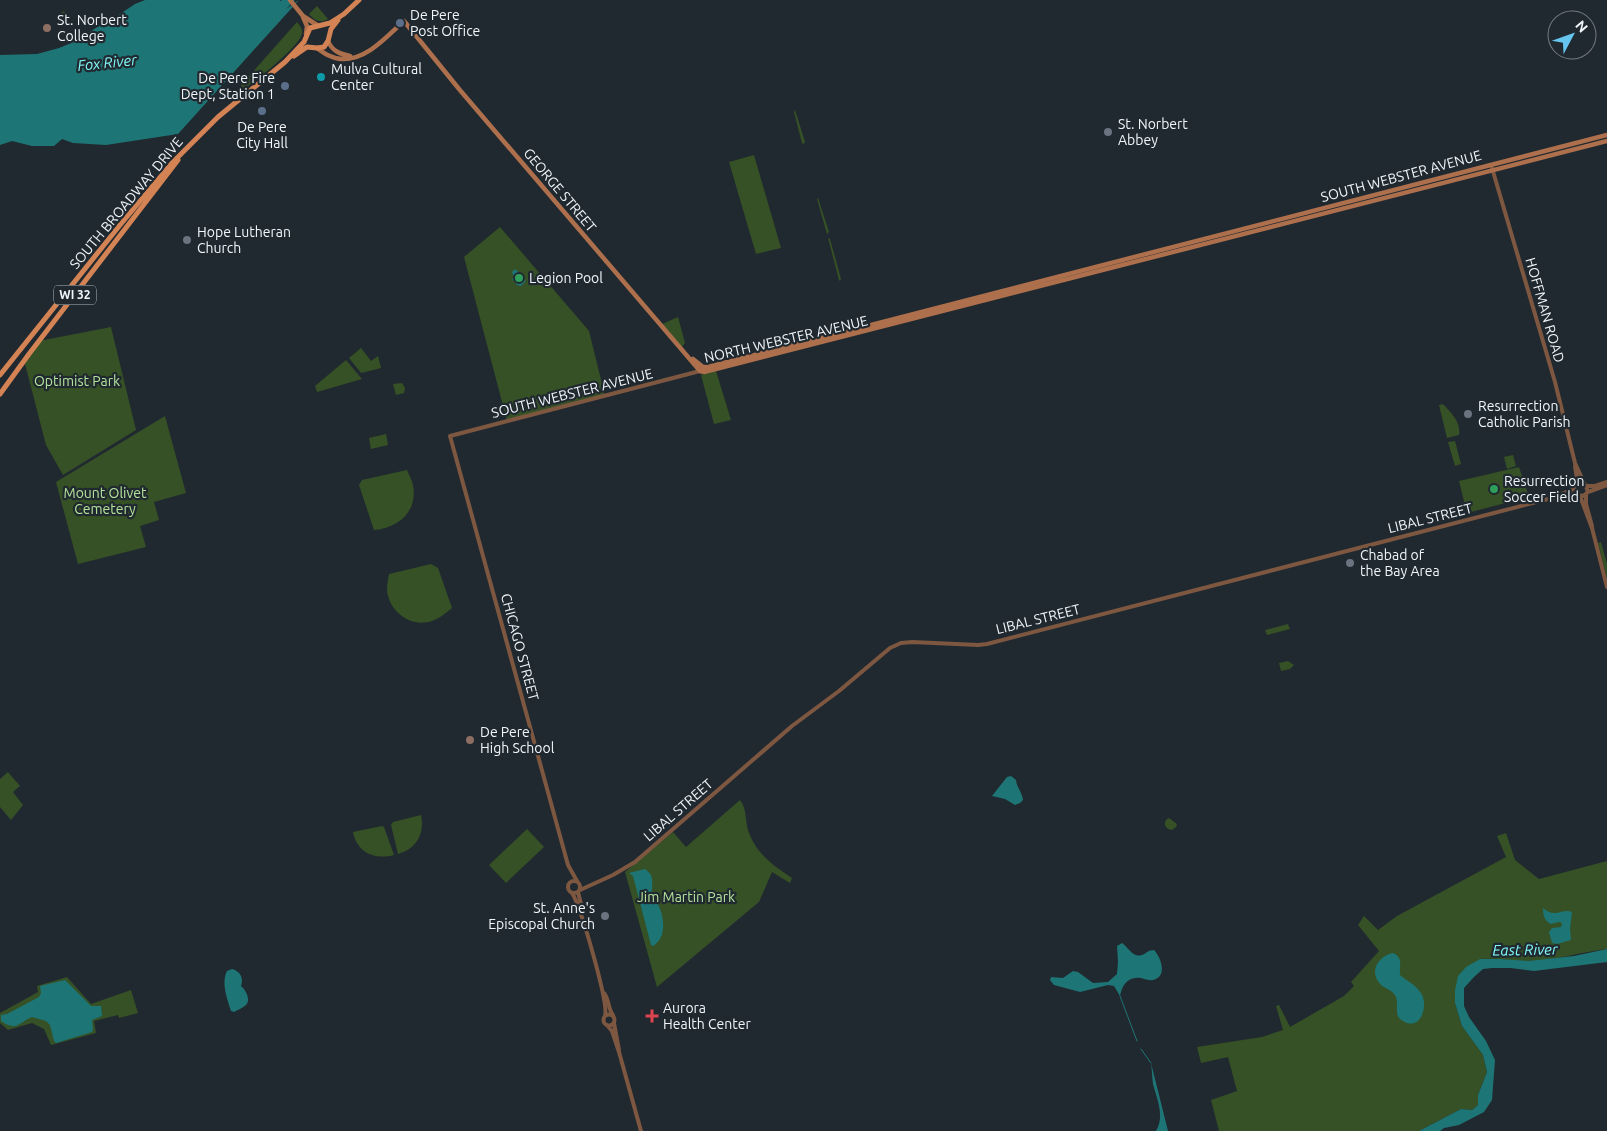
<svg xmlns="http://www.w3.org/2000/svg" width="1607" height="1131" font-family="Ubuntu,sans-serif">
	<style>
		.green { fill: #355125 }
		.water { fill: #1e7575 }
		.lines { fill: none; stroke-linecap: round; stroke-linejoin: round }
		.stream { stroke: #1e7575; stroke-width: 1 }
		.tertiary { stroke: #7e5741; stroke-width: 4 }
		.secondary { stroke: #ae704c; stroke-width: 4.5 }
		.primary { stroke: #d38354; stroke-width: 5 }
		.service-dot { fill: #5c6f8a; stroke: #212930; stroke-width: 2 }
		.education-dot { fill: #8d6e63; stroke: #212930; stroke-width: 2 }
		.culture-dot { fill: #0f9aa8; stroke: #212930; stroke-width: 2 }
		.worship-dot { fill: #6b7280; stroke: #212930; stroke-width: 2 }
		.leisure-dot { fill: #2e9e5b; stroke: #212930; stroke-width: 2 }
		.health-dot { fill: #e0444e; stroke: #212930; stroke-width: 2 }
		.labels { text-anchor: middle; stroke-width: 4.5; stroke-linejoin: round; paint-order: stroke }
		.shield { fill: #212930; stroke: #b2b8bd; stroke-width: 1 }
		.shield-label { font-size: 12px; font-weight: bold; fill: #f0f6fa }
		.poi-label { font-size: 14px; fill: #f0f6fa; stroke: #212930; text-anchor: start }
		.street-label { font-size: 14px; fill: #f0f6fa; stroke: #212930 }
		.park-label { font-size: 14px; fill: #b3e39b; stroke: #212930 }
		.water-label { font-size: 15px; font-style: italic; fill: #81f9f9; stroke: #212930 }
	</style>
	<rect width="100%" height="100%" fill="#212930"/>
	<path class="green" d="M 317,6 L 328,19 C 320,24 314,20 309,14 Z
		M 64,11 L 69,20 L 61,25 L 56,16 Z
		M 297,22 C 300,26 304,30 301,36 C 297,48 254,83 242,90 L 241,85 Z
		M 795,110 L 805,142 L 804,144 L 802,143 L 794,112 Z
		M 754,155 L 781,248 L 756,254 L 729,162 Z
		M 818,198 L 829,232 L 827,234 L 817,199 Z
		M 500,227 L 589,331 L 605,396 L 507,421 L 464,257 Z
		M 828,238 L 830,239 L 841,279 L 840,281 L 839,280 Z
		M 678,317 L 685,343 L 681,348 L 660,325 Z
		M 111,327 L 136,430 L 63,475 L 46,445 L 24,360 L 39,341 Z
		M 361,348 L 371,361 L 378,356 L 381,368 L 361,373 L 349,358 Z
		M 346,360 L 362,379 L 317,392 L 315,386 Z
		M 716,371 L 731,420 L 714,424 L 701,375 Z
		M 402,383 L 405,388 L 404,393 L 396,395 L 393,384 Z
		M 1443,404 C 1452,414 1461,422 1459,435 L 1447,438 L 1439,405 Z
		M 165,416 L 186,493 L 154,502 L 159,520 L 140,526 L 146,547 L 78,564 L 56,482 Z
		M 386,434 L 388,445 L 371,449 L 369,438 Z
		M 1455,441 L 1461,464 L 1455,466 L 1448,442 Z
		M 1513,455 L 1516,466 L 1507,469 L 1504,457 Z
		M 1519,467 L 1529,497 L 1467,513 L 1459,481 Z
		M 407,470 C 409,475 412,480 413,485 C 418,511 399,528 374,530 L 359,485 L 362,480 Z
		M 1601,542 L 1607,564 L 1607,578 L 1598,543 Z
		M 431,564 L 438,568 L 452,608 C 446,613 440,618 432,621 C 411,628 389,612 387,590 C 387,585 388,579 389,574 Z
		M 1288,624 L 1290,629 L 1267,635 L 1265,630 Z
		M 1288,661 L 1294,665 L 1290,669 L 1281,671 L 1279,663 Z
		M 8,772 L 20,786 L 13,792 L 23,805 L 11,820 L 0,807 L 0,779 Z
		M 740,800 C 747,809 745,820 748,830 C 755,852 773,866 792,878 L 790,883 L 772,872 L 759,902 L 657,987 L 625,872 L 673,832 L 686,847 Z
		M 421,815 C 425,833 417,849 398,854 L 391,825 L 393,822 Z
		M 1169,818 L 1177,824 L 1176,827 L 1172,830 L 1168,829 C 1164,826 1164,822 1167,819 Z
		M 382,826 L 384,827 L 394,855 C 375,860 357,853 353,832 Z
		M 527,829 L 544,847 L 506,883 L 489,865 Z
		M 1506,833 L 1515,860 L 1539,879 L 1607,861 L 1607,949 C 1580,952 1554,961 1527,961 C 1511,961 1496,958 1480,959 L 1455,990 L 1455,1003 L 1462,1026 L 1483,1055 L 1487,1072 L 1478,1095 L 1478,1105 L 1472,1110 L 1461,1109 L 1419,1131 L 1219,1131 L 1211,1100 L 1237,1091 L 1228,1057 L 1201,1063 L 1197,1047 L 1262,1037 L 1283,1030 L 1276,1006 L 1279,1005 L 1290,1027 L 1344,996 L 1354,986 L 1351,982 L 1379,951 L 1358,925 L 1364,916 L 1378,930 L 1397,916 L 1506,857 L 1497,836 Z
		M 67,977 L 91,1004 L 131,990 L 138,1013 L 119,1018 L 118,1015 L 94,1021 L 96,1033 L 51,1045 L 44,1029 L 32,1023 L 8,1030 L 0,1023 L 0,1013 L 38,992 L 37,986 Z"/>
	<path class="water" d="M 145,0 L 280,0 L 280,1 L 282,0 L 295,0 L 286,9 L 299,0 L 178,134 L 106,145 L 73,143 L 62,139 L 54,146 L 32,146 L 12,141 L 0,145 L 0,55 L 37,54 L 59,48 L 74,42 L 99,26 L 111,20 L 135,4 Z
		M 515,269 L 525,278 L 525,282 L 521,286 L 517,285 L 512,279 L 514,277 L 512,272 Z
		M 1011,776 L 1016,780 C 1017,788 1022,792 1023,800 L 1020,803 L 1015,805 L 1005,799 L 992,796 L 1007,777 Z
		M 645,869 C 656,876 651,885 652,895 C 663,907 670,936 653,946 L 651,945 L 633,876 L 629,873 Z
		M 1543,908 C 1556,919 1561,908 1572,912 L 1570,929 L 1571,940 L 1557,944 L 1552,943 L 1549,932 L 1552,928 L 1561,927 L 1562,923 L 1559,922 L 1551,924 C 1544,921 1543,914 1543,908 Z
		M 1122,943 C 1129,948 1133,958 1142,955 C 1147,953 1148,950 1154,950 C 1161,957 1168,977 1153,980 C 1150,981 1145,979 1141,978 C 1128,976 1122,985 1120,996 L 1114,986 L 1108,985 L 1080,992 L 1054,985 L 1050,980 L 1051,977 L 1063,978 L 1073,971 L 1078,972 L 1093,983 L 1108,982 L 1117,974 L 1118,962 L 1117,946 Z
		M 1607,949 L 1607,962 L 1534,971 L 1511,968 L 1492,968 L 1483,969 L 1474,977 L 1464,988 L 1464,1006 L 1469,1017 L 1486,1041 L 1495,1060 L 1492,1100 L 1484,1112 L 1459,1125 L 1444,1128 L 1440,1131 L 1419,1131 L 1461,1109 L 1472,1110 L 1478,1105 L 1478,1095 L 1487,1072 L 1483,1055 L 1462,1026 L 1455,1003 L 1455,990 L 1458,976 L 1466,967 L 1480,959 L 1500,959 L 1528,961 L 1574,956 Z
		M 1393,953 C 1404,958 1399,966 1400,975 C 1407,981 1416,985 1421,993 C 1429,1005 1421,1032 1403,1021 C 1393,1016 1399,1005 1396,997 C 1393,990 1386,989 1381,985 C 1368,972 1378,956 1393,953 Z
		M 232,969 C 240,971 244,978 241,986 C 246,990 251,1000 246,1005 C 243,1008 237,1010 234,1012 L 231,1011 C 227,998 221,983 227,971 Z
		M 65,980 L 91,1006 L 101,1006 L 102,1016 L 92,1020 L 93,1030 L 92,1032 L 56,1043 L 54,1041 L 50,1025 L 46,1021 L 32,1017 C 18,1023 17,1032 1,1021 L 1,1015 L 7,1014 L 39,997 L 41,993 L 40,986 Z
		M 1151,1063 L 1168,1131 L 1156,1131 C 1165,1116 1157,1099 1153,1084 C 1152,1077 1152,1070 1151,1063 Z"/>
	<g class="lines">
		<path class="stream" d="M 1120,996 L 1137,1041
			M 1141,1049 L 1151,1063"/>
		<path class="tertiary" d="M 1492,168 L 1555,382 L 1575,463 L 1585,485
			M 1575,466 L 1578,486
			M 1586,486 L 1595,486 L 1607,482
			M 1586,495 L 1586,504 L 1592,526
			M 1580,496 L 1592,528 L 1607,587
			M 1554,497 L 1576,488 L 1581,484 L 1586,486 L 1588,492
			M568 887a6 6 0 1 1 12 0a6 6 0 1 1-12 0Z
			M 577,881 L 568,865 L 450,436 L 700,371
			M 580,890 L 613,875 L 635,862 L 792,726 L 839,691 L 890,648 L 901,643 L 912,642 L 978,645 L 987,644 L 1552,498 L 1572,494 L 1583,496 L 1588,492 L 1607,485
			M 578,892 L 582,908 L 582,912
			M 572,893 C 581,907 609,1004 605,1016
			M 604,993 C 609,999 608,1009 613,1015
			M603.5 1020a5.5 5.5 0 1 1 11 0a5.5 5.5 0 1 1-11 0Z
			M 614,1023 L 619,1050
			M 607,1025 L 612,1031 L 619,1052 L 641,1131"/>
		<path class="secondary" d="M 290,0 L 303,16 L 317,25
			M 303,17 L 307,26 L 306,34
			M 328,41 C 332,51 340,54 350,56
			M 317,48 C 324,53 332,59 342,59 C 367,60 387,36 404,21 L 459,89 L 700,371
			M 693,359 L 703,367 L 708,367
			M 700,371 L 708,367 L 1607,135
			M 700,371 L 704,372 L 1607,141"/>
		<path class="primary" d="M 294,56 L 307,47 L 317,48 L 324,47 L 328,41 L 331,29 L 338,20
			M 0,375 L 120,225 L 172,163 L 218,117 L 285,62 L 304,42 L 310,28 L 330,23 L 344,14 L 359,0
			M 0,394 L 29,354 L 178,160"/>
	</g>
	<g class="service-dot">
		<circle cx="400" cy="23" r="5"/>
		<circle cx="285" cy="86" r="5"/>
		<circle cx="262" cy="111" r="5"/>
	</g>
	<g class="education-dot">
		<circle cx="47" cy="28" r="5"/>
		<circle cx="470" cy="740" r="5"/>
	</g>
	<circle class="culture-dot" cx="321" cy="77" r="5"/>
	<g class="worship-dot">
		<circle cx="1108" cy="132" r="5"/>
		<circle cx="187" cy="240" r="5"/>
		<circle cx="1468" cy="414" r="5"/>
		<circle cx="1350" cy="563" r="5"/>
		<circle cx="605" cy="916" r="5"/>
	</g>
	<g class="leisure-dot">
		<circle cx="519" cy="278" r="5"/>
		<circle cx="1494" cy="489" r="5"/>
	</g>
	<path class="health-dot" d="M649.5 1008.5h5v5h5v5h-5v5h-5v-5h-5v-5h5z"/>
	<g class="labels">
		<rect class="shield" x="54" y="285.5" width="42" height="19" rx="4"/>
		<g class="shield-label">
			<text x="75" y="299">WI 32</text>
		</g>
		<g class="poi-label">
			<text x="410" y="20">De Pere<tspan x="410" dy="16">Post Office</tspan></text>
			<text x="57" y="25">St. Norbert<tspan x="57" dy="16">College</tspan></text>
			<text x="331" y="74">Mulva Cultural<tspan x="331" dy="16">Center</tspan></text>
			<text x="275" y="83" text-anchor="end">De Pere Fire<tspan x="275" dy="16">Dept, Station 1</tspan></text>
			<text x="1118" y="129">St. Norbert<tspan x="1118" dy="16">Abbey</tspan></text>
			<text x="262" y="132" text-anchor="middle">De Pere<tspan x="262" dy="16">City Hall</tspan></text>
			<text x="197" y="237">Hope Lutheran<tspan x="197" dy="16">Church</tspan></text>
			<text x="529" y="283">Legion Pool</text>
			<text x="1478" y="411">Resurrection<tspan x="1478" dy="16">Catholic Parish</tspan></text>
			<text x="1504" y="486">Resurrection<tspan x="1504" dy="16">Soccer Field</tspan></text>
			<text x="1360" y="560">Chabad of<tspan x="1360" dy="16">the Bay Area</tspan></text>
			<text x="480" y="737">De Pere<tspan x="480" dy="16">High School</tspan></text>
			<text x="595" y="913" text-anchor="end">St. Anne's<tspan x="595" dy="16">Episcopal Church</tspan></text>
			<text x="663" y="1013">Aurora<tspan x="663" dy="16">Health Center</tspan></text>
		</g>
		<g class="street-label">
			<text transform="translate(1401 176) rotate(-15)" y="5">SOUTH WEBSTER AVENUE</text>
			<text transform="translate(560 190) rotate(50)" y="5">GEORGE STREET</text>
			<text transform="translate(126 203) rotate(-50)" y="5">SOUTH BROADWAY DRIVE</text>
			<text transform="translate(1545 310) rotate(74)" y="5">HOFFMAN ROAD</text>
			<text transform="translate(786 339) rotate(-13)" y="5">NORTH WEBSTER AVENUE</text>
			<text transform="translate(572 393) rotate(-14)" y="5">SOUTH WEBSTER AVENUE</text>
			<text transform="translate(1430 518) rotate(-14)" y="5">LIBAL STREET</text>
			<text transform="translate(1038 619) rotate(-14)" y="5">LIBAL STREET</text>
			<text transform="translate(520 647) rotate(75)" y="5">CHICAGO STREET</text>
			<text transform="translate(678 810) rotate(-41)" y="5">LIBAL STREET</text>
		</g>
		<g class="park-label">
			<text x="77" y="386">Optimist Park</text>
			<text x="105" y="498">Mount Olivet<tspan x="105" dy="16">Cemetery</tspan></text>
			<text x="686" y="902">Jim Martin Park</text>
		</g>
		<g class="water-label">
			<text transform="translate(107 63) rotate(-6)" y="5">Fox River</text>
			<text transform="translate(1525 950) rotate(-1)" y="5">East River</text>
		</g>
	</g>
	<g transform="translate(1572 35) rotate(49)"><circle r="24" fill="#212930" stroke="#747b81"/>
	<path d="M0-4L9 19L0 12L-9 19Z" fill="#65c5ee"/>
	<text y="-8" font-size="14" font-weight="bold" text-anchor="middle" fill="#f0f6fa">N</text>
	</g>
</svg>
